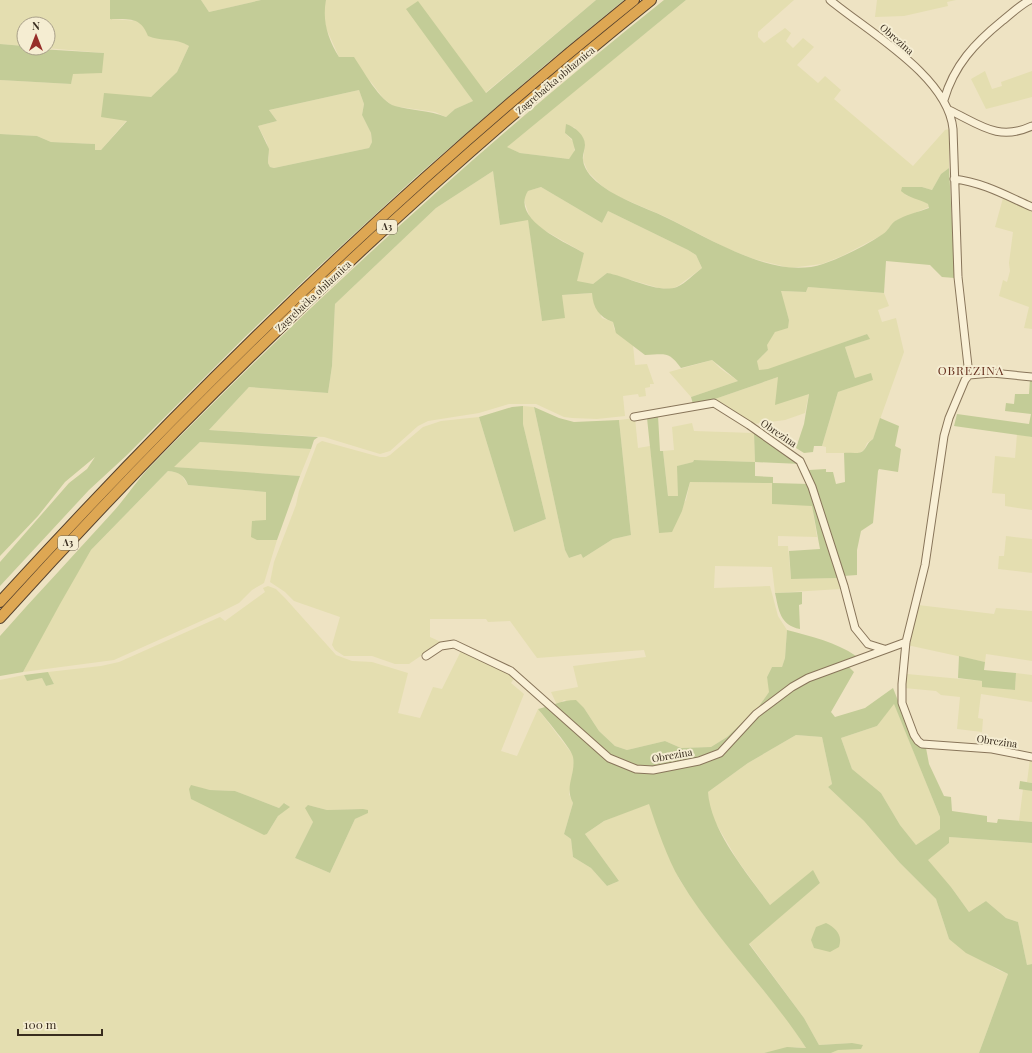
<svg xmlns="http://www.w3.org/2000/svg" width="1032" height="1053" font-family="'Playfair Display',serif">
	<style>
		.farmland { fill: #e4deb0; fill-rule: evenodd }
		.green { fill: #c3cc97; fill-rule: evenodd }
		.lines { fill: none; stroke-linecap: round; stroke-linejoin: round }
		.minor-casing { stroke: #88755a; stroke-width: 9 }
		.highway-casing { stroke: #56422e; stroke-width: 12 }
		.minor { stroke: #f9f0d6; stroke-width: 7 }
		.highway { stroke: #dea753; stroke-width: 10 }
		.labels { text-anchor: middle; stroke-width: 4; stroke-linejoin: round; paint-order: stroke }
		.shield { fill: #f5edd2; stroke: #716654; stroke-width: 1 }
		.shield-label { font-size: 9px; font-weight: bold; fill: #382c1e }
		.street-label { font-size: 10px; fill: #382c1e; stroke: #f5edd2 }
		.quarter-label { font-size: 12px; letter-spacing: 1px; fill: #652f1d; stroke: #f5edd2 }
	</style>
	<rect width="100%" height="100%" fill="#eee3c3"/>
	<path class="farmland" d="M 0,0 L 110,0 L 111,19 L 138,21 L 144,25 L 149,36 L 154,38 L 165,38 L 182,42 L 189,46 L 177,72 L 151,97 L 144,97 L 127,120 L 101,150 L 95,150 L 95,144 L 51,142 L 37,136 L 0,134 L 0,80 L 71,84 L 72,74 L 104,53 L 46,48 L 48,48 L 48,24 L 24,24 L 24,46 L 0,44 Z
		M 201,0 L 261,0 L 209,12 Z
		M 326,0 L 596,0 L 485,93 L 407,9 L 473,101 L 455,109 L 446,117 L 435,112 L 393,106 L 383,98 L 371,82 L 344,57 L 339,57 L 326,28 L 323,12 Z
		M 686,0 L 794,0 L 758,32 L 758,37 L 764,43 L 785,28 L 791,33 L 786,41 L 793,48 L 803,38 L 814,47 L 797,65 L 818,83 L 825,76 L 841,90 L 834,99 L 913,166 L 945,130 L 949,129 L 949,168 L 941,174 L 932,190 L 922,187 L 905,195 L 920,199 L 928,204 L 929,207 L 895,221 L 884,234 L 842,256 L 822,264 L 790,268 L 754,259 L 728,249 L 666,217 L 617,196 L 602,186 L 588,172 L 583,160 L 585,145 L 583,138 L 574,127 L 565,133 L 575,143 L 574,154 L 569,159 L 520,153 L 506,147 Z
		M 877,0 L 956,0 L 947,2 L 948,6 L 904,16 L 875,17 Z
		M 985,71 L 992,89 L 1002,86 L 1001,82 L 1032,71 L 1032,97 L 986,109 L 971,79 Z
		M 359,90 L 364,104 L 362,115 L 371,133 L 372,142 L 369,148 L 274,168 L 270,167 L 268,163 L 269,157 L 267,143 L 258,126 L 277,121 L 269,110 Z
		M 493,171 L 500,225 L 528,219 L 542,321 L 562,295 L 593,293 L 594,302 L 602,318 L 613,322 L 614,329 L 633,345 L 635,365 L 647,364 L 654,384 L 650,384 L 650,387 L 645,388 L 646,396 L 639,397 L 638,394 L 623,396 L 625,416 L 597,419 L 572,418 L 564,417 L 536,404 L 509,404 L 479,413 L 428,421 L 418,426 L 390,451 L 380,454 L 324,437 L 209,430 L 249,387 L 328,393 L 332,366 L 335,304 L 436,208 Z
		M 541,187 L 602,223 L 608,211 L 688,250 L 696,255 L 702,268 L 678,286 L 671,289 L 659,288 L 607,273 L 593,284 L 576,282 L 584,253 L 537,226 L 530,218 L 525,203 L 524,196 L 528,191 Z
		M 1003,198 L 1032,209 L 1032,329 L 1024,328 L 1029,307 L 999,296 L 1003,280 L 1007,282 L 1010,271 L 1009,263 L 1013,232 L 995,227 Z
		M 808,287 L 884,293 L 889,306 L 878,310 L 882,322 L 896,318 L 904,352 L 873,439 L 867,443 L 864,450 L 859,453 L 826,453 L 826,447 L 822,446 L 838,392 L 852,387 L 855,378 L 845,347 L 869,339 L 867,334 L 768,370 L 758,370 L 757,361 L 768,350 L 766,345 L 775,332 L 789,320 L 780,291 L 806,292 Z
		M 712,360 L 721,369 L 738,381 L 691,397 L 669,372 Z
		M 778,377 L 809,393 L 805,413 L 785,420 L 753,424 L 712,400 Z
		M 523,406 L 534,407 L 565,550 L 569,558 L 581,554 L 583,558 L 613,539 L 631,535 L 619,420 L 635,418 L 638,448 L 650,446 L 659,533 L 686,500 L 690,482 L 772,483 L 772,504 L 812,505 L 817,537 L 778,536 L 778,546 L 788,546 L 791,579 L 839,578 L 841,589 L 775,593 L 772,567 L 715,566 L 714,588 L 770,586 L 778,616 L 787,630 L 785,658 L 782,667 L 772,667 L 767,677 L 770,691 L 757,709 L 727,737 L 711,747 L 681,748 L 665,741 L 627,750 L 615,746 L 599,731 L 584,708 L 564,700 L 557,705 L 551,692 L 578,687 L 573,666 L 646,657 L 644,650 L 537,658 L 510,621 L 488,622 L 486,619 L 430,619 L 430,637 L 441,642 L 409,664 L 395,664 L 372,656 L 344,656 L 335,650 L 332,645 L 340,617 L 294,601 L 285,592 L 270,582 L 274,562 L 296,505 L 299,491 L 317,444 L 322,441 L 380,457 L 386,457 L 390,455 L 423,427 L 441,421 L 479,417 L 514,532 L 546,519 L 523,424 Z
		M 692,423 L 694,431 L 754,433 L 755,462 L 694,460 L 693,462 L 678,466 L 678,496 L 668,496 L 663,451 L 674,450 L 672,427 Z
		M 1017,434 L 1032,437 L 1032,510 L 1005,506 L 1005,494 L 992,493 L 995,456 L 1015,458 Z
		M 200,442 L 247,444 L 311,449 L 300,476 L 173,467 Z
		M 168,471 L 180,473 L 188,485 L 266,492 L 266,520 L 257,540 L 277,540 L 264,583 L 252,590 L 239,603 L 219,613 L 114,660 L 23,672 L 59,604 L 91,550 Z
		M 1006,536 L 1032,539 L 1032,573 L 998,569 L 999,556 L 1004,556 Z
		M 268,586 L 276,589 L 285,598 L 336,655 L 352,661 L 372,662 L 408,673 L 398,713 L 420,718 L 433,687 L 442,689 L 461,651 L 515,677 L 511,683 L 524,694 L 501,751 L 517,756 L 538,709 L 573,755 L 574,765 L 569,794 L 573,803 L 564,834 L 571,839 L 573,857 L 591,868 L 607,886 L 619,881 L 585,834 L 604,821 L 649,803 L 679,879 L 707,920 L 789,1022 L 806,1048 L 796,1047 L 764,1053 L 0,1053 L 0,680 L 24,675 L 27,680 L 42,678 L 46,686 L 54,684 L 48,672 L 101,666 L 119,662 L 220,617 L 225,621 L 265,592 L 263,588 ZM 191,786 L 210,790 L 235,791 L 279,808 L 285,803 L 289,807 L 278,816 L 267,834 ZM 308,805 L 327,810 L 363,809 L 367,813 L 355,819 L 330,873 L 295,858 L 313,822 Z
		M 918,605 L 994,614 L 996,608 L 1032,611 L 1032,661 L 986,654 L 985,662 L 907,645 Z
		M 1016,673 L 1032,675 L 1032,702 L 981,694 L 978,718 L 983,719 L 982,732 L 957,729 L 960,697 L 941,695 L 936,691 L 904,688 L 907,674 L 983,681 L 982,686 L 1015,690 Z
		M 894,703 L 940,817 L 940,829 L 916,845 L 900,825 L 881,793 L 852,769 L 841,738 L 877,726 Z
		M 796,735 L 822,737 L 832,784 L 828,787 L 864,821 L 900,863 L 936,899 L 949,939 L 998,970 L 1008,974 L 979,1053 L 831,1053 L 852,1043 L 819,1045 L 804,1018 L 749,943 L 820,883 L 813,871 L 770,905 L 738,861 L 715,822 L 709,807 L 708,792 L 748,763 Z
		M 1030,759 L 1032,760 L 1032,783 L 1027,782 Z
		M 1023,789 L 1032,791 L 1032,822 L 1019,821 Z
		M 949,837 L 1032,843 L 1032,964 L 1027,965 L 1018,922 L 1006,918 L 986,901 L 969,912 L 951,887 L 927,860 L 949,843 Z"/>
	<path class="green" d="M 110,0 L 201,0 L 209,12 L 261,0 L 326,0 C 322,21 328,39 339,57 L 354,57 C 363,70 380,102 395,106 C 412,111 429,110 446,117 L 455,109 L 473,101 L 406,9 L 418,1 L 486,93 L 596,0 L 624,0 L 545,65 L 417,176 L 314,271 L 246,336 L 127,455 L 89,490 L 0,586 L 0,562 L 69,483 L 87,469 L 95,457 L 65,482 L 38,516 L 0,556 L 0,134 L 37,136 L 51,142 L 95,144 L 95,150 L 101,150 L 127,121 L 101,117 L 104,93 L 151,97 L 177,72 L 189,46 C 175,37 161,42 148,36 C 140,16 130,20 110,19 ZM 359,90 L 364,104 L 362,115 L 371,133 L 372,142 L 369,148 L 274,168 L 270,167 L 268,163 L 269,149 L 258,126 L 277,121 L 269,110 Z
		M 664,0 L 686,0 L 507,147 L 520,153 L 569,159 L 575,150 L 572,139 L 565,133 L 566,124 C 575,127 585,135 585,145 C 585,150 582,155 583,160 C 584,171 594,180 602,186 C 621,200 644,207 665,217 C 708,237 774,281 823,264 C 843,257 865,246 883,234 C 888,231 890,225 895,221 C 905,215 918,212 929,208 L 928,204 C 919,199 908,198 901,191 L 902,187 L 922,187 L 932,190 L 941,174 L 949,168 L 955,278 L 942,277 L 930,265 L 886,261 L 884,293 L 808,287 L 806,292 L 781,291 L 789,320 L 788,328 L 775,332 L 767,345 L 768,350 L 757,361 L 759,370 L 768,369 L 867,334 L 870,339 L 845,347 L 855,378 L 871,373 L 873,380 L 838,392 L 822,446 L 814,446 L 813,452 L 804,453 L 796,448 L 804,424 L 809,394 L 775,405 L 778,377 L 712,400 L 693,404 L 691,397 L 738,381 L 712,360 L 681,368 C 669,351 665,354 645,355 L 616,333 L 613,322 C 599,317 593,308 592,293 L 562,295 L 565,318 L 542,321 L 528,220 L 500,225 L 493,171 L 436,208 L 335,304 L 332,366 L 328,393 L 249,387 L 209,430 L 318,437 L 314,440 L 311,449 L 200,442 L 174,467 L 300,476 L 277,540 L 257,540 L 251,537 L 252,521 L 266,520 L 266,492 L 188,485 C 184,475 179,472 168,471 L 91,550 L 60,604 L 23,672 L 0,676 L 0,636 C 37,594 75,554 112,513 C 125,499 135,483 147,470 C 310,303 482,145 664,0 ZM 541,187 L 602,223 L 608,211 L 688,250 L 696,255 L 702,268 C 694,274 686,283 677,287 C 658,294 626,276 607,273 L 593,284 L 577,281 L 584,253 C 565,242 510,219 528,191 Z
		M 0,44 L 24,46 L 24,48 L 104,53 L 102,73 L 73,74 L 71,84 L 0,80 Z
		M 1030,379 L 1032,379 L 1032,437 L 954,426 L 957,414 L 1029,424 L 1031,414 L 1005,411 L 1006,403 L 1014,404 L 1015,394 L 1029,394 Z
		M 523,406 L 523,424 L 546,519 L 514,532 L 479,417 L 512,407 Z
		M 534,407 L 559,418 L 574,422 L 619,420 L 631,535 L 613,539 L 583,558 L 581,554 L 569,558 L 565,550 Z
		M 658,416 L 660,451 L 663,451 L 668,496 L 678,496 L 677,466 L 693,462 L 694,460 L 755,462 L 754,433 L 758,433 L 801,464 L 755,462 L 755,476 L 773,477 L 773,483 L 809,484 L 839,578 L 791,579 L 789,551 L 820,549 L 812,506 L 772,504 L 772,483 L 690,482 L 682,511 L 672,532 L 659,533 L 647,418 Z
		M 880,418 L 899,426 L 895,446 L 901,449 L 898,472 L 879,469 L 878,471 L 873,523 L 861,531 L 857,550 L 857,575 L 843,576 L 809,470 L 826,469 L 826,472 L 833,472 L 836,484 L 845,482 L 844,453 C 850,452 860,455 864,450 C 868,445 867,443 873,439 Z
		M 802,592 L 802,604 L 799,605 L 800,629 C 780,625 779,611 775,593 Z
		M 787,630 C 810,636 836,642 856,656 L 845,663 L 854,672 L 831,712 L 835,717 L 865,708 L 893,688 L 914,741 L 919,746 L 926,748 L 929,764 L 944,796 L 951,797 L 952,811 L 987,816 L 987,822 L 997,823 L 998,819 L 1032,822 L 1032,843 L 949,837 L 949,843 L 928,860 L 951,887 L 969,912 L 986,901 L 1006,918 L 1018,922 L 1027,965 L 1032,964 L 1032,1053 L 979,1053 L 1008,974 L 966,953 L 949,939 L 936,899 L 900,863 L 864,821 L 828,787 L 832,784 L 822,737 L 796,735 L 748,763 L 708,792 C 711,832 747,873 770,905 L 813,870 L 820,883 L 749,944 L 804,1018 L 819,1045 L 852,1043 L 863,1045 L 861,1049 L 838,1050 L 831,1053 L 764,1053 L 787,1047 L 806,1048 C 768,989 716,940 680,880 C 667,858 657,828 649,804 L 604,821 L 585,834 L 619,881 L 607,886 L 591,868 L 573,857 L 571,839 L 564,834 L 573,803 C 564,786 576,775 573,757 C 572,749 545,718 538,709 C 551,706 562,700 576,700 L 584,708 L 599,731 L 615,746 L 627,750 L 665,741 L 681,748 L 711,747 L 727,737 L 757,709 L 769,692 L 767,677 L 772,667 L 782,667 L 785,658 ZM 894,704 L 940,817 L 940,829 L 916,845 L 900,825 L 881,793 L 852,769 L 841,738 L 877,726 Z
		M 959,656 L 985,662 L 984,670 L 1016,673 L 1015,690 L 982,687 L 982,681 L 958,678 Z
		M 48,672 L 54,684 L 46,686 L 42,678 L 27,681 L 24,675 Z
		M 1020,781 L 1032,783 L 1032,791 L 1019,789 Z
		M 191,785 L 210,790 L 235,791 L 279,808 L 284,803 L 290,807 L 278,816 L 267,834 L 264,835 L 191,799 L 189,789 Z
		M 308,805 L 327,810 L 363,809 L 368,810 L 368,813 L 355,819 L 330,873 L 295,858 L 313,822 L 305,808 Z
		M 826,923 C 836,928 843,935 839,947 L 830,952 L 814,948 L 811,940 L 816,927 Z"/>
	<g class="lines">
		<g class="minor-casing">
			<path id="minor" d="M 830,0 C 867,31 948,76 953,129 L 958,277 L 969,375
				M 944,100 C 954,65 975,43 1002,21 C 1011,14 1020,5 1030,0
				M 949,110 C 979,124 998,142 1032,126
				M 954,179 C 982,182 1007,196 1032,207
				M 1032,377 L 992,373 L 969,375 L 965,380 L 949,418 L 944,436 L 925,565 L 906,642 L 902,684 L 902,703 L 914,735 L 918,741 L 922,744 L 992,749 L 1032,757
				M 634,417 L 714,403 L 749,425 L 800,461 L 812,487 L 844,586 L 855,628 L 868,644 L 884,649
				M 426,656 L 441,646 L 454,644 L 511,671 L 609,758 L 636,769 L 653,770 L 699,761 L 720,753 L 756,714 L 792,687 L 808,678 L 906,642"/>
		</g>
		<g class="highway-casing">
			<path id="highway" d="M 0,602 C 197,386 406,183 634,0
				M 0,618 C 201,395 417,188 651,0"/>
		</g>
		<use href="#minor" class="minor"/>
		<use href="#highway" class="highway"/>
	</g>
	<g class="labels">
		<g class="shield">
			<rect x="377" y="220" width="20" height="14" rx="3"/>
			<rect x="58" y="536" width="20" height="14" rx="3"/>
		</g>
		<g class="shield-label">
			<text x="387" y="230">A3</text>
			<text x="68" y="546">A3</text>
		</g>
		<g class="street-label">
			<text transform="translate(897 39) rotate(41)" y="4">Obrezina</text>
			<text transform="translate(555 80) rotate(-40)" y="4">Zagrebačka obilaznica</text>
			<text transform="translate(313 296) rotate(-43)" y="4">Zagrebačka obilaznica</text>
			<text transform="translate(779 433) rotate(34)" y="4">Obrezina</text>
			<text transform="translate(997 741) rotate(8)" y="4">Obrezina</text>
			<text transform="translate(672 755) rotate(-10)" y="4">Obrezina</text>
		</g>
		<g class="quarter-label">
			<text x="971" y="375">OBREZINA</text>
		</g>
	</g>
	<g transform="translate(36 36)"><circle r="19" fill="#f5edd2" stroke="#a9a08a"/>
	<path d="M0-3L7 15L0 10L-7 15Z" fill="#972e29"/>
	<text y="-6" font-size="11" font-weight="bold" text-anchor="middle" fill="#382c1e">N</text>
	</g>
	<path d="M18 1029v6h84v-6" fill="none" stroke="#382c1e" stroke-width="2"/>
	<text x="24" y="1029" font-size="12" fill="#382c1e" stroke="#f5edd2" stroke-width="3" paint-order="stroke">100 m</text>
</svg>
